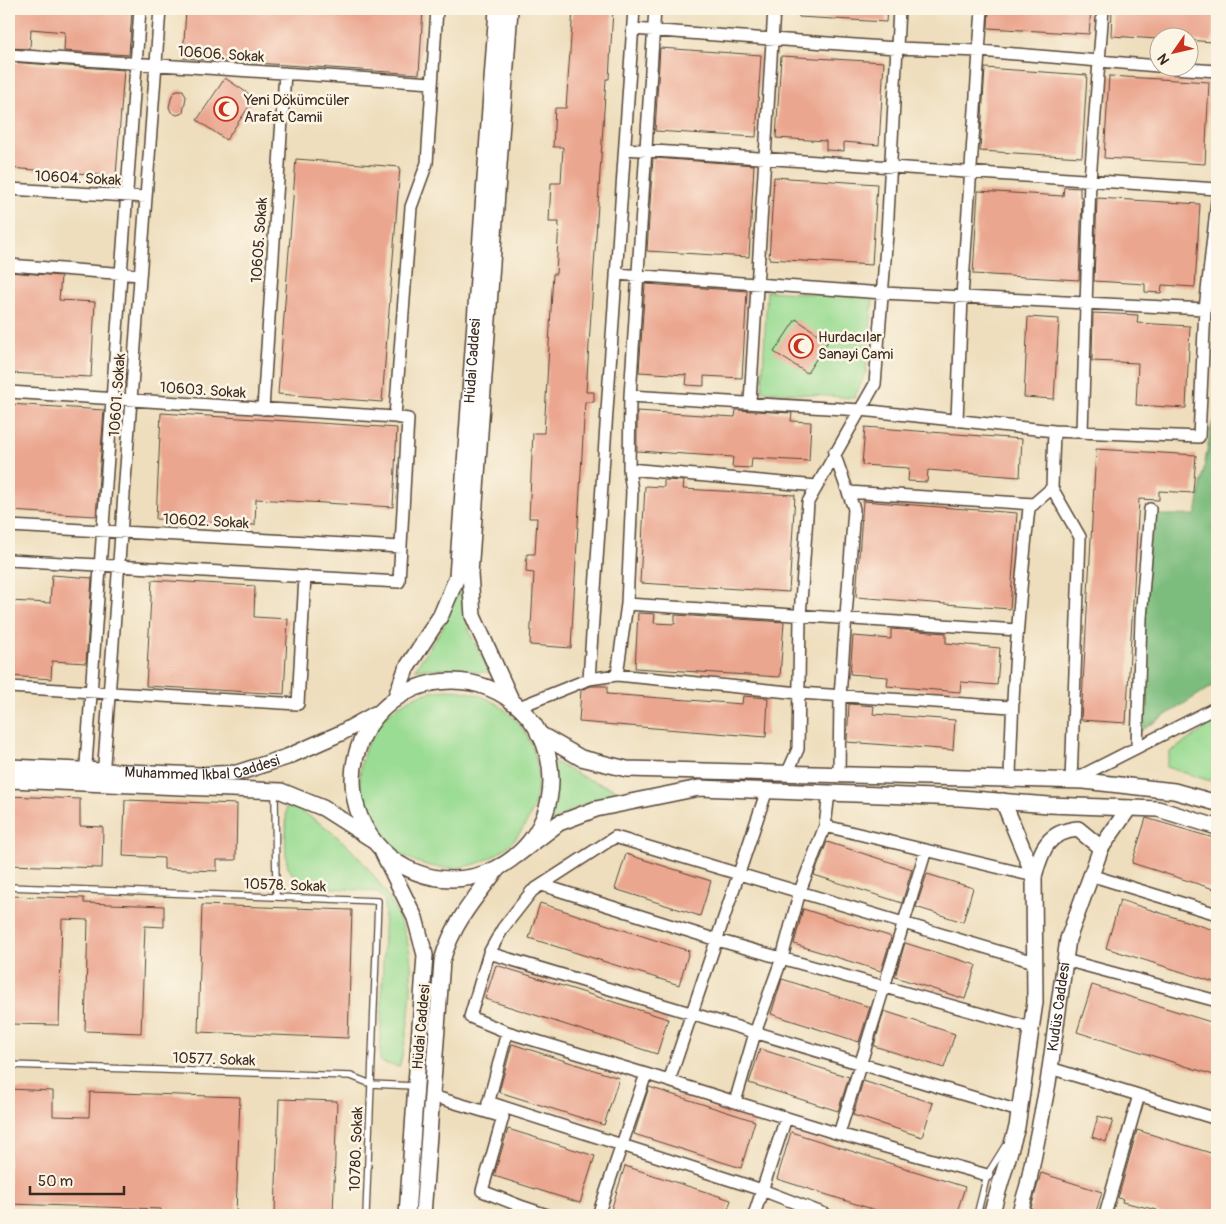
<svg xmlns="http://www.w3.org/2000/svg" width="1226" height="1224" font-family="Pangolin,sans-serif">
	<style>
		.green { fill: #9adc93; stroke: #6a8358 }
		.forest { fill: #7bbc7d; stroke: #5b734e }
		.building { fill: #eba68f }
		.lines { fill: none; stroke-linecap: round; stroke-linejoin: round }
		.lane-casing { stroke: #564536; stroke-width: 8 }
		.street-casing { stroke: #564536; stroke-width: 14 }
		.secondary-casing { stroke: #564536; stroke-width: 18 }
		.lane { stroke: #fff; stroke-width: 5.5 }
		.street { stroke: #fff; stroke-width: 11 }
		.secondary { stroke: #fff; stroke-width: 15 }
		.labels { text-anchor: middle; stroke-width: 5; stroke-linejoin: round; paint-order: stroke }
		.street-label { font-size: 15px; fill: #3b2a1e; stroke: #fcf5e5 }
		.poi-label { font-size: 15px; fill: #3b2a1e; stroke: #fcf5e5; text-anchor: start }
	</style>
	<rect width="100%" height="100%" fill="#fcf5e5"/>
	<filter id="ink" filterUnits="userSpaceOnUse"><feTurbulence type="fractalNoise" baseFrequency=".02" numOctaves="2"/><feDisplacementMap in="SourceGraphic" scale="10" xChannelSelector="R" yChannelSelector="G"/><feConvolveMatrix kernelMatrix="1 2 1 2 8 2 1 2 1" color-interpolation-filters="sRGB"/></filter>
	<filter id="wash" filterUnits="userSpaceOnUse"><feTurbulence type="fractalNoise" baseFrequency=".0096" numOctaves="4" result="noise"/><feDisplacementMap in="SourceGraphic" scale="20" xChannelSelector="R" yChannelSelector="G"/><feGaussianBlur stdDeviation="1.12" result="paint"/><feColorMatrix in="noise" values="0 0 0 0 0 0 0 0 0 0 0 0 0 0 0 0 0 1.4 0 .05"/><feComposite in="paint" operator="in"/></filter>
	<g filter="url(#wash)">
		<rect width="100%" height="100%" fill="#eedebd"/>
		<path class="green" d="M 767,291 L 873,298 L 866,373 L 854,398 L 762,391 Z
			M 460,586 L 470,633 L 490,673 L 453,669 L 415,669 L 442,629 Z
			M360 779a89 89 0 1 1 178 0a89 89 0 1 1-178 0Z
			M 1217,721 L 1217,783 L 1166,767 L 1170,752 Z
			M 552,761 L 585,778 L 622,792 L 580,806 L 543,827 L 552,796 Z
			M 286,805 C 340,825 398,892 409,949 C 415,977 408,1039 399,1067 L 380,1062 L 385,901 L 377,892 C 354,887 293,894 287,863 C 284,844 287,823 286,805 Z"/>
		<path class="forest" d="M 1217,412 L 1217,683 L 1139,732 L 1150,515 L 1196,515 L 1211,427 Z"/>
		<g id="blocks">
			<path class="building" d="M 9,9 L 132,9 L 129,55 L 64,51 L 65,32 L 31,29 L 30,49 L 9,48 Z
				M 186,9 L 423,9 L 419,74 L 183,58 Z
				M 573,9 L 613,9 L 609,79 L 606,79 L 586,392 L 594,392 L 594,402 L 585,402 L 571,648 L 530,645 L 534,573 L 526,572 L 527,554 L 535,554 L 537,518 L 529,518 L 533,433 L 544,433 L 553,274 L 556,274 L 559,222 L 549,222 L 551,183 L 561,183 L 563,147 L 553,147 L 555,108 L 566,108 Z
				M 799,9 L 887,9 L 886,22 L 799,17 Z
				M 989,9 L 1091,9 L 1089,34 L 988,28 Z
				M 1112,9 L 1214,9 L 1212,42 L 1188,40 L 1188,38 L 1158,39 L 1111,36 Z
				M 660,48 L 761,55 L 756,137 L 655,131 Z
				M 781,56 L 884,62 L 879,145 L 844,142 L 844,151 L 826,150 L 826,141 L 776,138 Z
				M 9,62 L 124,70 L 116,176 L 9,168 Z
				M 985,68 L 1087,75 L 1082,157 L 980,151 Z
				M 1109,76 L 1209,82 L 1205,164 L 1104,158 Z
				M 225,78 L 255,98 L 226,140 L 197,120 Z
				M 177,90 L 183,90 L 186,97 L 183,113 L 177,115 L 171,112 L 169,107 L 172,95 Z
				M 653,158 L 754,165 L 749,257 L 647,251 Z
				M 296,159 L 400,167 L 382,402 L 278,394 Z
				M 774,177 L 877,184 L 872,265 L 769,259 Z
				M 1064,187 L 1080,188 L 1080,197 L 1082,197 L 1079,280 L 973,274 L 978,191 L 1063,196 Z
				M 1097,198 L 1200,204 L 1195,287 L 1162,285 L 1161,293 L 1145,292 L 1145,284 L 1094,281 Z
				M 9,272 L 61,276 L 59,300 L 95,302 L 91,377 L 9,373 Z
				M 645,284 L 747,291 L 742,378 L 704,376 L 704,386 L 686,385 L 687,375 L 639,372 Z
				M 1093,313 L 1138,315 L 1137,323 L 1190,326 L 1186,408 L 1136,405 L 1138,363 L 1092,361 Z
				M 1028,317 L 1059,319 L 1054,399 L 1024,397 Z
				M 796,319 L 828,341 L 807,373 L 774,352 Z
				M 9,404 L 104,410 L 96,516 L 9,511 Z
				M 736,410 L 792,413 L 791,421 L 811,422 L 809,461 L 752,458 L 751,468 L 732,467 L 733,457 L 637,451 L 637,411 L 735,417 Z
				M 161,413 L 397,428 L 393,507 L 256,499 L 255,525 L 156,519 Z
				M 865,427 L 1022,439 L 1020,477 L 928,470 L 927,482 L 908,481 L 909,468 L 862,465 Z
				M 1096,449 L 1196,455 L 1193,493 L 1159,491 L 1159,500 L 1139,499 L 1126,723 L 1081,720 Z
				M 664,480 L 684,481 L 683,489 L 795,495 L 789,592 L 640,583 L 645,486 L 664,487 Z
				M 863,501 L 1017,513 L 1010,609 L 856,597 Z
				M 52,575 L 92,578 L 86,663 L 52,661 L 51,679 L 9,676 L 9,601 L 50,603 Z
				M 152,580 L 255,586 L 254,617 L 288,619 L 284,694 L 146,686 Z
				M 638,613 L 655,614 L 654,623 L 675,624 L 675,615 L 784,622 L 780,677 L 635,668 Z
				M 891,629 L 946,633 L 946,643 L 1000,648 L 997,685 L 961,682 L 960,692 L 887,686 L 888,677 L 850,674 L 853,636 L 891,639 Z
				M 591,686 L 607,686 L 607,694 L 742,704 L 743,696 L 768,698 L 766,737 L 579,722 L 581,690 Z
				M 849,704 L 874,706 L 873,714 L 955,720 L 953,750 L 847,742 Z
				M 9,796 L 80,799 L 80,826 L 103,827 L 102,868 L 9,865 Z
				M 125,800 L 237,804 L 236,860 L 217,860 L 217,871 L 164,869 L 164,858 L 123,856 Z
				M 1146,818 L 1217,839 L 1217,890 L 1132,863 Z
				M 827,842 L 912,869 L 902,903 L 814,875 Z
				M 626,854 L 711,881 L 700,916 L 615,889 Z
				M 927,874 L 973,888 L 963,922 L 916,907 Z
				M 9,896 L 84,898 L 84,903 L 164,906 L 164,927 L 145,926 L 141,1033 L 85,1031 L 88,920 L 62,919 L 59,1025 L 9,1024 Z
				M 1120,900 L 1217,931 L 1217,983 L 1106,948 Z
				M 540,903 L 689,951 L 679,985 L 529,938 Z
				M 202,905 L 352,910 L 348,1038 L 198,1032 Z
				M 803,909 L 889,936 L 891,938 L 881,971 L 794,944 Z
				M 905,943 L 976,965 L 965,999 L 895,977 Z
				M 496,965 L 668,1019 L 657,1054 L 485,999 Z
				M 782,979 L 870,1007 L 859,1042 L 771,1014 Z
				M 1092,985 L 1217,1024 L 1217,1076 L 1077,1032 Z
				M 884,1011 L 955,1034 L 944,1068 L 874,1046 Z
				M 512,1044 L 619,1078 L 604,1125 L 499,1092 Z
				M 760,1049 L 849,1077 L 838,1111 L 749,1083 Z
				M 863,1081 L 933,1103 L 922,1137 L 853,1115 Z
				M 649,1087 L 755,1121 L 741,1168 L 634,1134 Z
				M 9,1089 L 53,1091 L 53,1116 L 89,1117 L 90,1092 L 240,1097 L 236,1215 L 160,1215 L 161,1209 L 9,1204 Z
				M 279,1099 L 337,1101 L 333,1215 L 275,1213 Z
				M 1098,1116 L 1113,1120 L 1106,1142 L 1092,1137 Z
				M 508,1129 L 595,1156 L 580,1203 L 494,1176 Z
				M 1137,1130 L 1217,1155 L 1217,1215 L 1166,1215 L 1156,1212 L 1157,1210 L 1122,1202 L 1123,1199 L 1118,1198 Z
				M 791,1132 L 965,1187 L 956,1215 L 891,1215 L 777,1179 Z
				M 625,1166 L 731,1200 L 726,1215 L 616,1215 L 610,1213 Z
				M 1041,1173 L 1102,1192 L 1095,1215 L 1029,1215 Z"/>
		</g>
	</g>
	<g filter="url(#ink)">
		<use href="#blocks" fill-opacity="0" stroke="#564536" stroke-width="1"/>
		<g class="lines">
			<g class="lane-casing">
				<path id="lane" d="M 275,792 L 276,897
					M 9,887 L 378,901 L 366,1215
					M 9,1065 L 351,1076 L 371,1084 L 414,1086
					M 977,1215 L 987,1175 L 1005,1146"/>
			</g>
			<g class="street-casing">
				<path id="street" d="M 633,29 L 896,48 L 980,51 L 1158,66
					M 9,55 L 432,83
					M 1173,68 L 1217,71
					M 625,149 L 1217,189
					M 9,189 L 146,197
					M 9,265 L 140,275
					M 616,274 L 883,293 L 1205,309
					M 9,392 L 395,417
					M 630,396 L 861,410 L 1054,431 L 1052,488 L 1029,508 C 1019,599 1012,688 1010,779
					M 750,402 L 774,9
					M 263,409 L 285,73
					M 957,420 L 962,297 L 982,9
					M 1054,431 L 1199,437 L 1205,309 L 1217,201
					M 1082,432 L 1090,180 L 1103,9
					M 834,453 L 854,509 L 840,696 L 839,775
					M 629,469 L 817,486
					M 1052,488 L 1080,537 L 1071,781 L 1217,707
					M 848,492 L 1034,504
					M 9,526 L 401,547
					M 9,560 L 399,582 L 408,419 L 395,417 L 411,207 L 427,163 L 437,9
					M 627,604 L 1017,630
					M 617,675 L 627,604 L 632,491 L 629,469 L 630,396 L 655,9
					M 589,679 L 634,9
					M 9,687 L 298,704 L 305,576
					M 519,707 L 589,679 L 617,675 L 799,693 L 1011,707
					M 1137,747 L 1141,618 L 1150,509
					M 787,774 L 798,749 L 800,616 L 808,502 L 875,384 L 887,234 L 899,9
					M 103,777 L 160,9
					M 85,778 L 140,9
					M 829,793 L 825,826 L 1034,876
					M 825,826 L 800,891 L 782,958 L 755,1033 L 735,1102 L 839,1134 L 987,1175
					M 1090,875 L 1217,914
					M 542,885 L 717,940 L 1031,1028
					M 489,953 L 1019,1111
					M 1065,960 L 1217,1001
					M 507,1032 L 669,1081 L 767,790
					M 1050,1068 L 1217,1119
					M 669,1081 L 735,1102
					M 432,1096 L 503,1117 L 482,1191 L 523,1207 L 520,1215
					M 488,1102 L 762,1190 L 827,1215
					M 486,1112 L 507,1032 L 470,1017 L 489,953 L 503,928 L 532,891 L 615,837 L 1034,962
					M 839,1134 L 926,850
					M 523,1207 L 547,1215
					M 598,1215 L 646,1074
					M 754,1215 L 786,1118
					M 1105,1215 L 1139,1095"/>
			</g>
			<g class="secondary-casing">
				<g id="secondary">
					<path d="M 510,9 L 470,574 L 473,616 L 512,702"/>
					<circle cx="452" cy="780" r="99"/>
					<path id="s1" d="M 395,699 L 406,669 L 441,615 L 457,577 L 497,9"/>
					<path d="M 538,733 L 581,758 L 627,769 L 1084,781 L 1174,791 L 1217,803"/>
					<path id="s2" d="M 9,767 L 199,775 L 237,773 L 287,757 L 341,733 L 375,714"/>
					<path d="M 9,780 L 281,791 L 323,808 L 370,838"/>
					<path d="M 383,853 L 415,918 L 425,955 L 407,1215"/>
					<path d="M 517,855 L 559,823 L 596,809 L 699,788 L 960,798 L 1049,805 L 1158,809 L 1217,827"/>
					<path d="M 1034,876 C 1042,849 1047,832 1078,829 L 1101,848"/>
					<path d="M 423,1215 L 442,961 C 452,924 476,896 499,867"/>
					<path d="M 991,1215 L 1017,1127 L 1035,1002 L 1034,876 L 1003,801"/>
					<path id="s3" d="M 1019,1215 L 1028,1185 L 1048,1083 L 1068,939 L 1101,848 L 1129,808"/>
				</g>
			</g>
			<use href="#lane" class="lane"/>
			<use href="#street" class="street"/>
			<use href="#secondary" class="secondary"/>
		</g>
	</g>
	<defs>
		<g id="mosque-ring" transform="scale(1.25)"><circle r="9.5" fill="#fcf5e5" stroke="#c8321e" stroke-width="1.5"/><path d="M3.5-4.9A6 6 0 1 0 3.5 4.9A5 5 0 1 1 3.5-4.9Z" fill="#c8321e"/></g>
	</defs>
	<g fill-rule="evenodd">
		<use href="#mosque-ring" x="226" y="109"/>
		<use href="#mosque-ring" x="801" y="346"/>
	</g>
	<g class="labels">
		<g class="street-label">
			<text transform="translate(221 54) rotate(4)" y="5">10606. Sokak</text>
			<text transform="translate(78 178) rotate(3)" y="5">10604. Sokak</text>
			<text transform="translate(259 240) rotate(-86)" y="5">10605. Sokak</text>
			<text dy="5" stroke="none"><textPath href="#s1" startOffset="354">Hüdai Caddesi</textPath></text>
			<text transform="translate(203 390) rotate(4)" y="5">10603. Sokak</text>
			<text transform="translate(117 395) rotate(-86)" y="5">10601. Sokak</text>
			<text transform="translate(206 521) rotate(3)" y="5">10602. Sokak</text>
			<text dy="5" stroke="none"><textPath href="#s2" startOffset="194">Muhammed İkbal Caddesi</textPath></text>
			<text transform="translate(285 885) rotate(2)" y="5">10578. Sokak</text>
			<text dy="5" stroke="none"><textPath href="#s3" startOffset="212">Kudüs Caddesi</textPath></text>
			<text transform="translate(421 1027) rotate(-85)" y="5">Hüdai Caddesi</text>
			<text transform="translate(214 1059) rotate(2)" y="5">10577. Sokak</text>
			<text transform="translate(356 1149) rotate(-88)" y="5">10780. Sokak</text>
		</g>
		<g class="poi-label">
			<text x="244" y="105">Yeni Dökümcüler<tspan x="244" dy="17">Arafat Camii</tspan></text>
			<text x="818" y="342">Hurdacılar<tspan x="818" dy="17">Sanayi Cami</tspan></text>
		</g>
	</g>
	<rect width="1226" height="1224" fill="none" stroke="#fcf5e5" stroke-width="30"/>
	<g transform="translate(1174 52) rotate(236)"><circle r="24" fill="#fcf5e5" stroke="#afa495"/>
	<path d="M0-4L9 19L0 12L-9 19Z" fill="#c8321e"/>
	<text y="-8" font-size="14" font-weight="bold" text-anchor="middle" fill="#3b2a1e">N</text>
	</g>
	<path d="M30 1186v8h94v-8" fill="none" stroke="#3b2a1e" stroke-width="2.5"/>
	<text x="38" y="1186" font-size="15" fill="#3b2a1e" stroke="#fcf5e5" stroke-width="4" paint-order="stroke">50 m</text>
</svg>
